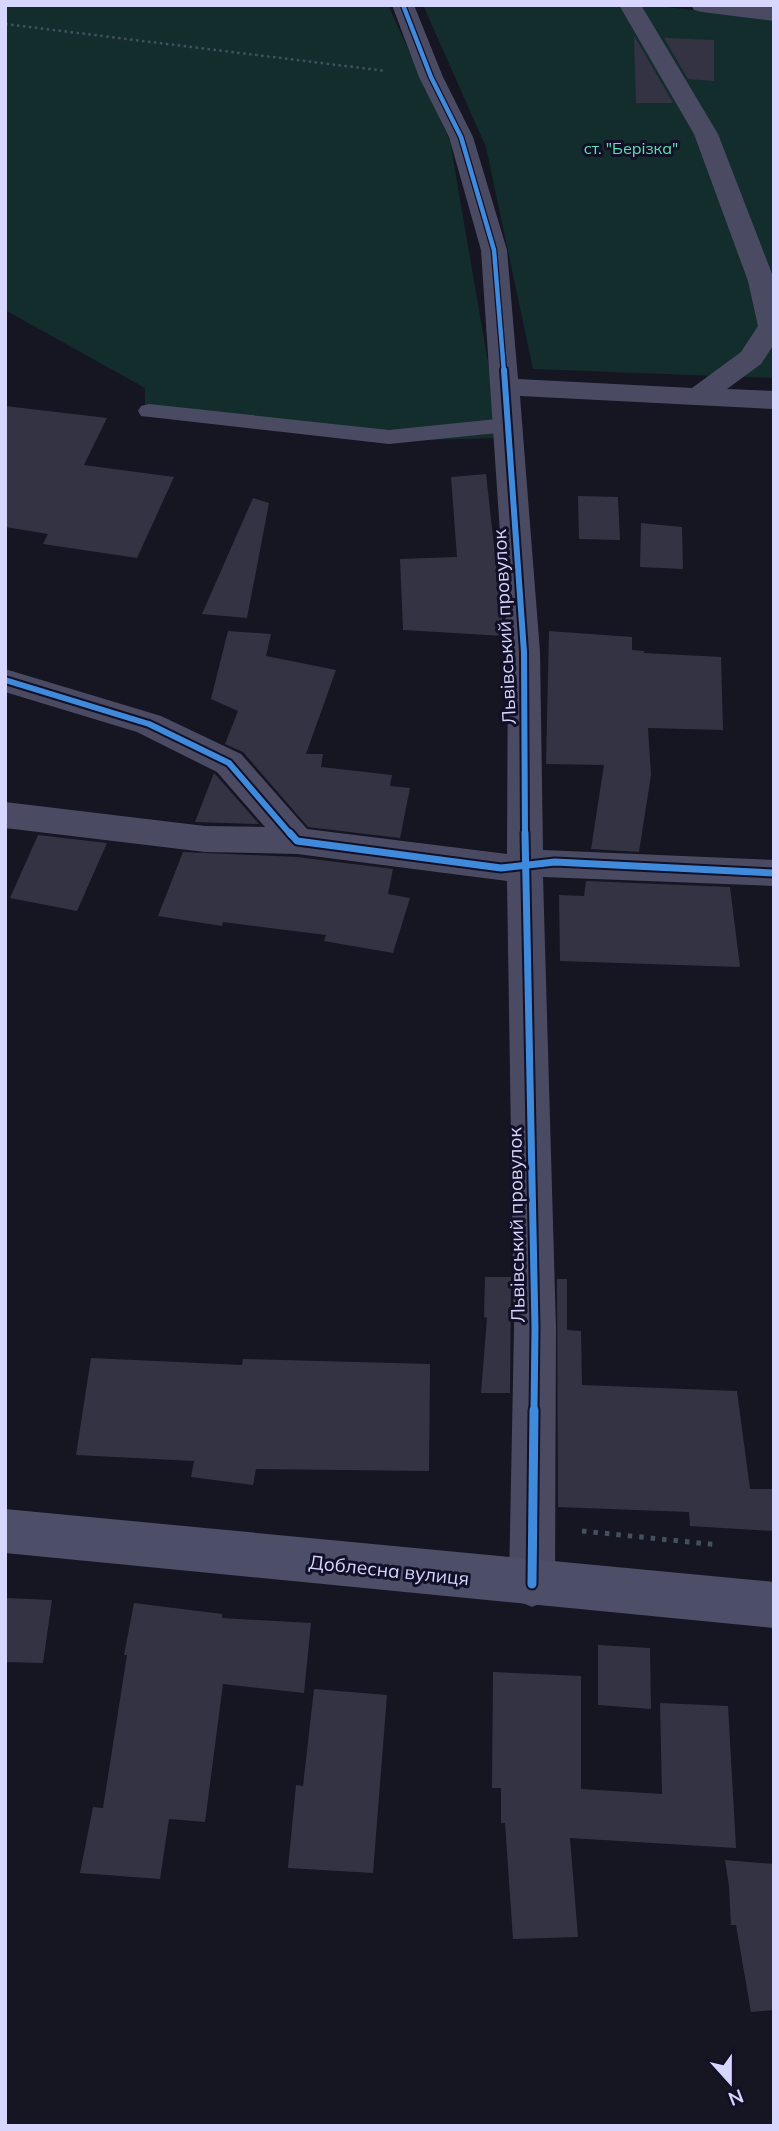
<svg xmlns="http://www.w3.org/2000/svg" width="779" height="2131" font-family="Mulish,sans-serif">
	<style>
		.green { fill: #132d2c }
		.building { fill: #343344 }
		.lines { fill: none; stroke-linecap: round; stroke-linejoin: round }
		.path-far1 { stroke: #43515e; stroke-width: 2.5; stroke-dasharray: 2.5 3.5; stroke-linecap: butt }
		.path { stroke: #43515e; stroke-width: 5; stroke-dasharray: 4.5 7; stroke-linecap: butt }
		.lane { fill: #4a4b63; fill-rule: evenodd }
		.street { fill: #4a4b63; fill-rule: evenodd }
		.secondary { fill: #4d4f69; fill-rule: evenodd }
		.cycleway-far3-casing { stroke: #111027; stroke-width: 7 }
		.cycleway-far2-casing { stroke: #111027; stroke-width: 10 }
		.cycleway-far1-casing { stroke: #111027; stroke-width: 11 }
		.cycleway-casing { stroke: #111027; stroke-width: 13 }
		.cycleway-far3 { stroke: #408adc; stroke-width: 4.5 }
		.cycleway-far2 { stroke: #408adc; stroke-width: 6 }
		.cycleway-far1 { stroke: #408adc; stroke-width: 7 }
		.cycleway { stroke: #408adc; stroke-width: 9 }
		.labels { text-anchor: middle; stroke-width: 6; stroke-linejoin: round; paint-order: stroke }
		.far-park-label { font-size: 16px; fill: #61e0b2; stroke: #111027 }
		.street-label { font-size: 19px; fill: #d6d6ff; stroke: #111027 }
	</style>
	<rect width="100%" height="100%" fill="#161522"/>
	<path class="green" d="M 5,5 L 388,5 L 450,141 L 501,438 L 385,441 L 145,414 L 145,388 L 5,310 Z
		M 423,5 L 651,5 L 774,20 L 774,378 L 533,369 L 486,147 Z"/>
	<path class="building" d="M 634,37 L 635,37 L 673,103 L 636,103 Z
		M 664,38 L 714,40 L 714,81 L 688,79 Z
		M 5,406 L 107,418 L 84,465 L 174,477 L 137,558 L 43,544 L 48,534 L 5,527 Z
		M 486,474 L 504,636 L 403,630 L 400,559 L 457,557 L 451,477 Z
		M 578,496 L 618,497 L 620,540 L 579,539 Z
		M 253,498 L 269,503 L 247,618 L 202,614 Z
		M 641,523 L 682,527 L 683,569 L 640,567 Z
		M 228,631 L 271,634 L 266,656 L 336,670 L 306,754 L 323,754 L 321,767 L 392,775 L 390,786 L 410,788 L 400,838 L 308,827 L 243,752 L 225,744 L 238,711 L 211,699 Z
		M 549,631 L 632,637 L 632,650 L 644,651 L 644,653 L 721,657 L 723,730 L 648,728 L 651,775 L 639,852 L 591,849 L 604,765 L 546,764 Z
		M 214,773 L 215,774 L 259,824 L 195,822 Z
		M 38,835 L 107,843 L 77,911 L 10,898 Z
		M 183,852 L 297,857 L 393,869 L 388,894 L 410,898 L 393,953 L 324,941 L 326,935 L 223,922 L 222,926 L 158,916 Z
		M 586,881 L 730,887 L 740,967 L 560,961 L 559,895 L 584,896 Z
		M 485,1277 L 511,1277 L 510,1393 L 481,1393 L 487,1318 L 484,1317 Z
		M 557,1279 L 567,1279 L 567,1330 L 581,1331 L 582,1385 L 737,1391 L 750,1489 L 774,1489 L 774,1531 L 690,1526 L 689,1512 L 558,1507 Z
		M 91,1358 L 242,1365 L 243,1359 L 430,1364 L 429,1471 L 256,1469 L 253,1485 L 191,1477 L 194,1461 L 76,1455 Z
		M 5,1598 L 52,1600 L 43,1663 L 5,1662 Z
		M 134,1603 L 222,1614 L 222,1618 L 311,1623 L 304,1693 L 223,1684 L 205,1822 L 169,1819 L 160,1879 L 80,1873 L 93,1807 L 103,1808 L 127,1655 L 124,1655 Z
		M 598,1645 L 650,1648 L 651,1709 L 598,1705 Z
		M 493,1672 L 581,1676 L 581,1789 L 662,1794 L 660,1703 L 728,1706 L 736,1848 L 570,1838 L 578,1937 L 513,1939 L 505,1823 L 501,1823 L 501,1788 L 492,1788 Z
		M 314,1689 L 387,1695 L 373,1873 L 288,1868 L 296,1785 L 303,1786 Z
		M 725,1860 L 774,1864 L 774,2010 L 751,2012 L 736,1925 L 731,1925 L 729,1886 Z"/>
	<g class="lines">
		<path class="path-far1" d="M 5,24 L 386,71"/>
		<path class="path" d="M 582,1531 L 719,1545"/>
		<path class="lane" d="M 149,404 L 389,430 L 507,418 L 515,420 L 518,425 L 515,430 L 507,432 L 389,444 L 141,416 L 138,411 L 141,406 Z"/>
		<path class="street" d="M 392,5 L 414,5 L 443,77 L 473,137 L 507,250 L 518,379 L 692,388 L 741,352 L 758,326 L 748,281 L 694,134 L 619,5 L 641,5 L 718,134 L 774,279 L 774,344 L 761,364 L 727,389 L 774,391 L 774,409 L 520,396 L 540,652 L 543,850 L 774,860 L 774,886 L 543,877 L 556,1328 L 555,1584 L 548,1600 L 532,1607 L 516,1600 L 509,1584 L 514,1328 L 507,881 L 297,854 L 205,852 L 5,828 L 5,802 L 205,826 L 265,827 L 217,772 L 137,732 L 5,692 L 5,669 L 161,716 L 241,754 L 307,829 L 507,854 L 508,652 L 481,250 L 449,137 L 419,77 Z
			M 691,5 L 774,7 L 774,21 L 702,12 L 694,10 Z"/>
		<path class="secondary" d="M 5,1509 L 774,1582 L 774,1628 L 5,1553 Z"/>
		<g class="cycleway-far3-casing">
			<path id="cycleway-far3" d="M 403,5 L 431,77 L 461,137 L 494,250 L 504,372"/>
		</g>
		<g class="cycleway-far2-casing">
			<path id="cycleway-far2" d="M 504,370 L 524,652 L 525,835
				M 5,680 L 149,724 L 229,763 L 291,835"/>
		</g>
		<g class="cycleway-far1-casing">
			<path id="cycleway-far1" d="M 290,833 L 297,841 L 501,868 L 555,862 L 774,873
				M 525,833 L 535,1328 L 534,1412"/>
		</g>
		<g class="cycleway-casing">
			<path id="cycleway" d="M 532,1584 L 534,1410"/>
		</g>
		<use href="#cycleway-far3" class="cycleway-far3"/>
		<use href="#cycleway-far2" class="cycleway-far2"/>
		<use href="#cycleway-far1" class="cycleway-far1"/>
		<use href="#cycleway" class="cycleway"/>
	</g>
	<g class="labels">
		<g class="far-park-label">
			<text x="631" y="154">ст. "Берізка"</text>
		</g>
		<g class="street-label">
			<text transform="translate(504 627) rotate(-93)" y="7">Львівський провулок</text>
			<text transform="translate(516 1225) rotate(-91)" y="7">Львівський провулок</text>
			<text transform="translate(389 1570) rotate(6)" y="7">Доблесна вулиця</text>
		</g>
	</g>
	<rect width="779" height="2131" fill="none" stroke="#d6d6ff" stroke-width="14"/>
	<g transform="translate(730 2082) rotate(159)" stroke="#111027" stroke-width="5" paint-order="stroke">
	<path d="M0-5L12 26L0 18L-12 26Z" fill="#d6d6ff"/>
	<text y="-10" font-size="19" font-weight="bold" text-anchor="middle" fill="#d6d6ff">N</text>
	</g>
</svg>
